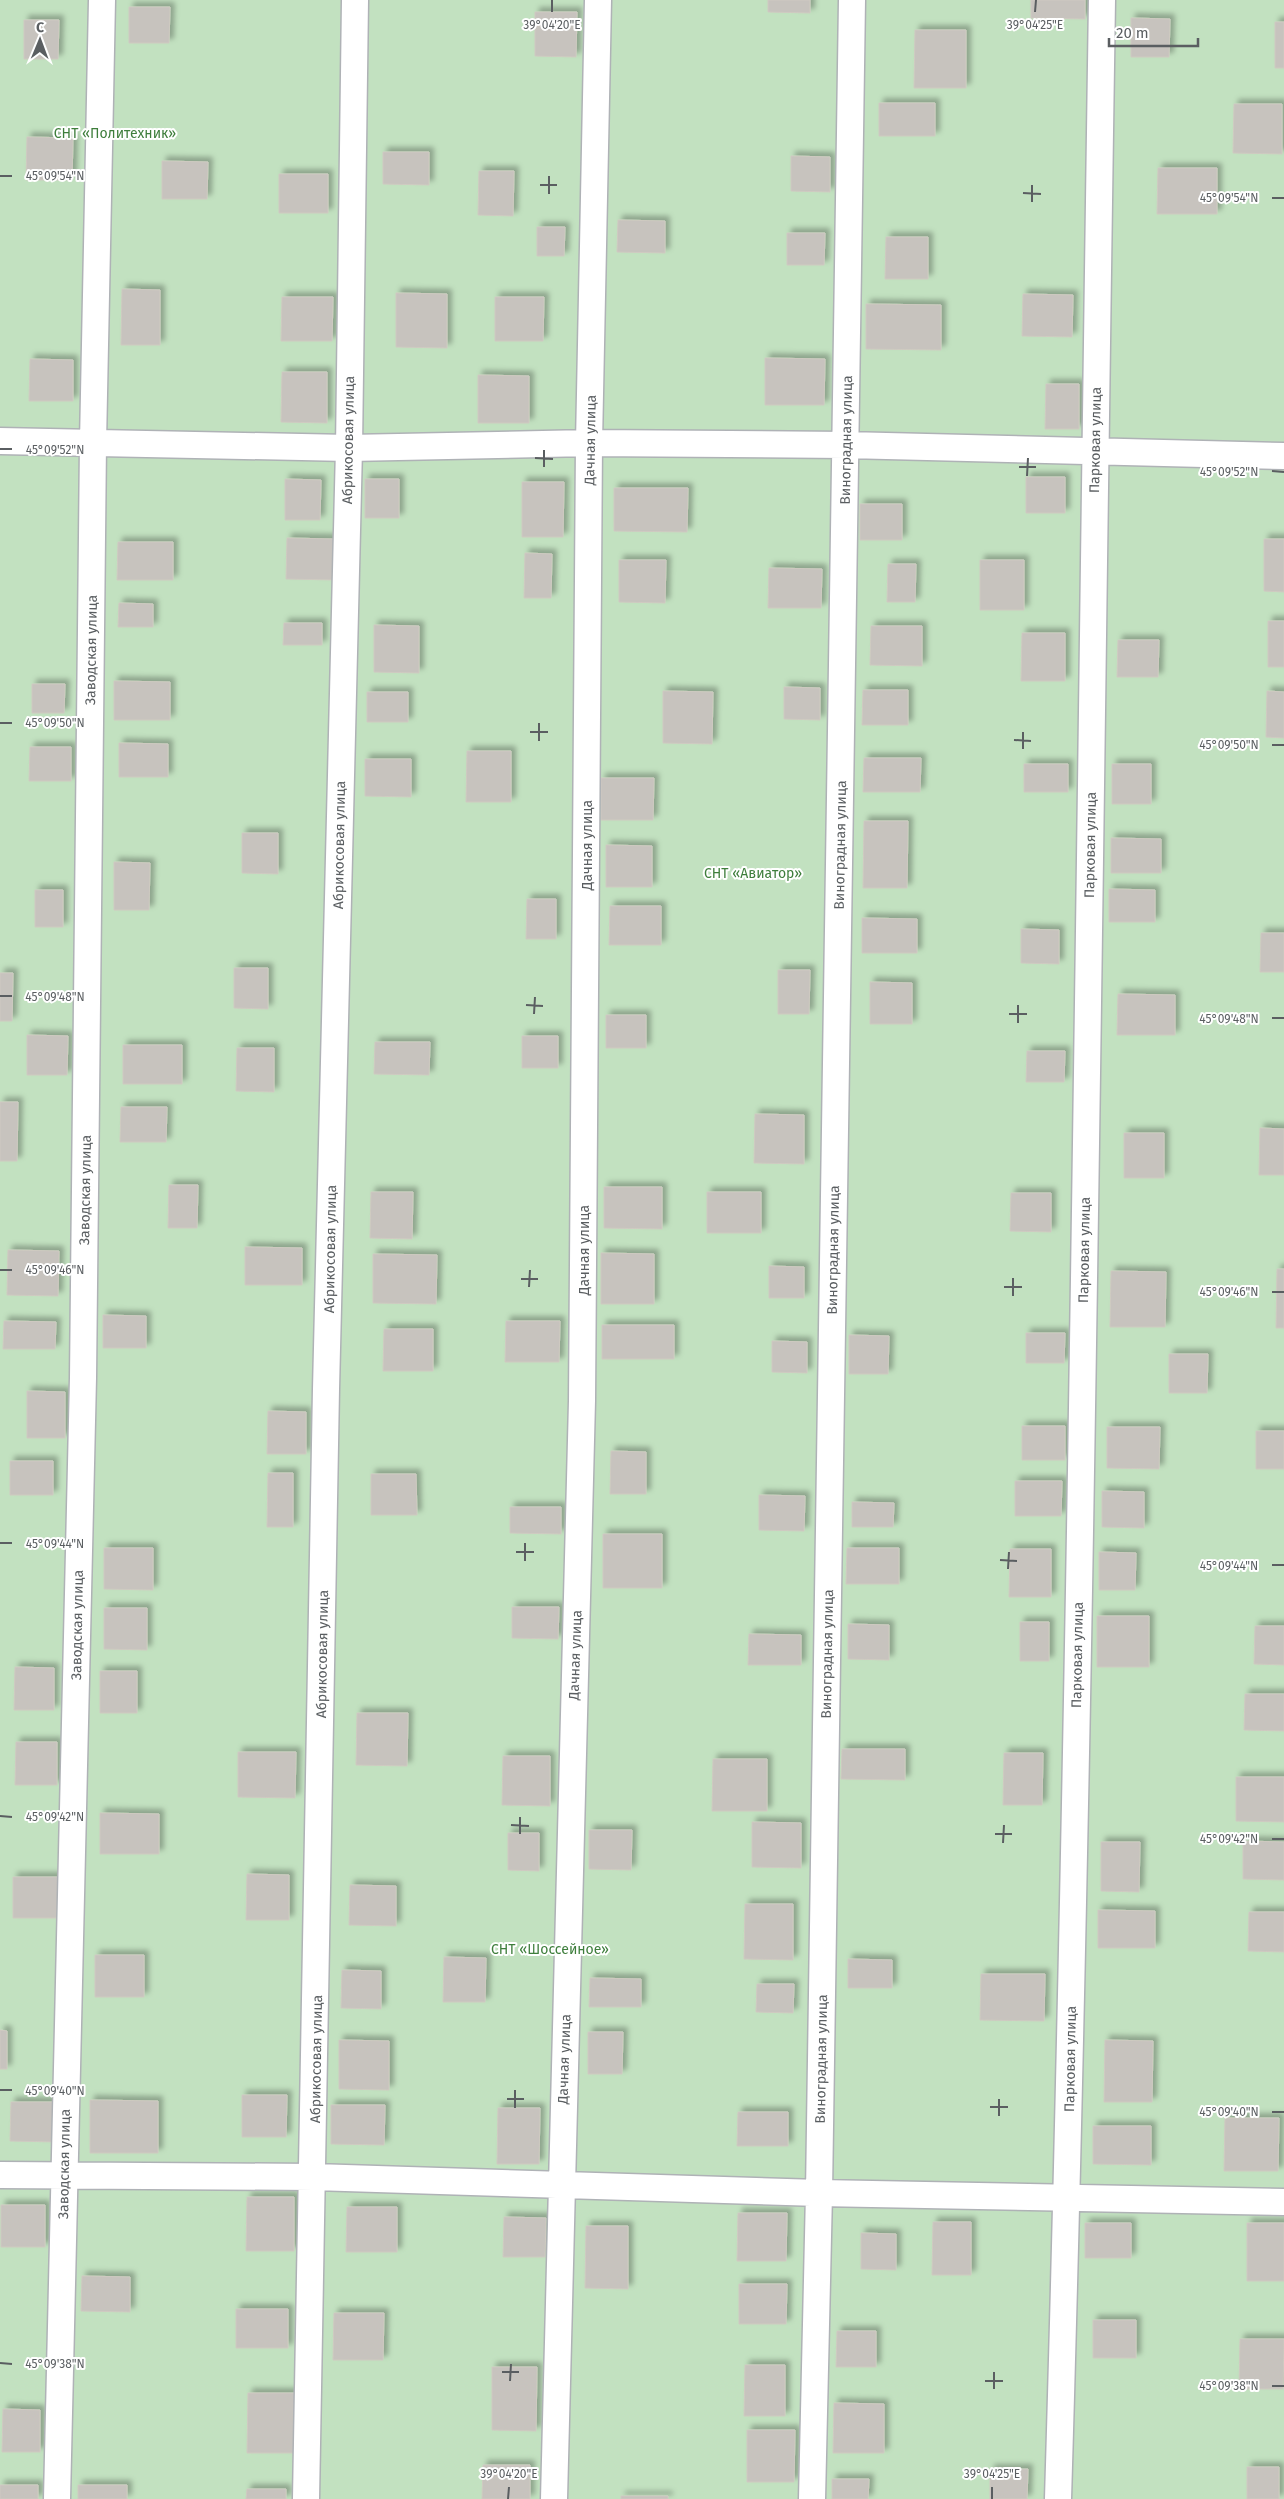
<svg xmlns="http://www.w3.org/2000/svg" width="1284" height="2499" font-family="'Fira Sans',sans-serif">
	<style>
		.green { fill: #c2e1c0 }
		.building { fill: #c7c3be; stroke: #cfcac1; filter: url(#shadow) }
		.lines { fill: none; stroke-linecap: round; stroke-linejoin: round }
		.street-casing { stroke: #afb2b6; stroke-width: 29 }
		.street { stroke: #fff; stroke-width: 26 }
		.ticks { fill: none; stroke: #5a5e61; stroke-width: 2 }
		.labels { text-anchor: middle; stroke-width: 4; stroke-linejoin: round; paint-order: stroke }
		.park-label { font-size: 14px; fill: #3e7e3c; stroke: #fff }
		.street-label { font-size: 14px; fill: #5a5e61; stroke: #fff }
		.ticks-label { font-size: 12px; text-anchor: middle; fill: #5a5e61; stroke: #fff; stroke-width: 4; stroke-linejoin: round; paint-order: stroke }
	</style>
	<defs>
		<filter id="shadow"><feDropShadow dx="4.5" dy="-4.5" stdDeviation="2.5" flood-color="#0004"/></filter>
	</defs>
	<rect width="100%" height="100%" fill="#ebe8e2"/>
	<path class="green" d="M 0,0 L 1284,0 L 1284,2499 L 0,2499 Z"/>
	<path class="building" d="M 768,0 L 810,0 L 810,13 L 768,12 Z
		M 1031,0 L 1085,0 L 1085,19 L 1031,18 Z
		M 129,7 L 170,7 L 169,43 L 129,43 Z
		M 535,12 L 577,12 L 576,57 L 535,56 Z
		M 1131,18 L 1170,19 L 1169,57 L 1131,57 Z
		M 24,20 L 59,20 L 58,59 L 24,59 Z
		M 1275,22 L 1284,22 L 1284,68 L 1275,68 Z
		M 915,30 L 966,30 L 966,88 L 914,88 Z
		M 879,103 L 935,103 L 935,136 L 879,136 Z
		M 1234,104 L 1282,104 L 1282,154 L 1233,153 Z
		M 27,137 L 73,138 L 72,180 L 26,180 Z
		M 383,152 L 429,152 L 429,185 L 383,184 Z
		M 791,156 L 830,157 L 830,192 L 791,191 Z
		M 162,161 L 208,162 L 207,199 L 162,199 Z
		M 1158,168 L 1217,168 L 1217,214 L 1157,214 Z
		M 479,171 L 514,171 L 513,216 L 478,215 Z
		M 279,174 L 328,174 L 328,213 L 279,213 Z
		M 618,220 L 665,221 L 665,253 L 617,252 Z
		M 537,227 L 565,227 L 564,256 L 537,256 Z
		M 787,233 L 825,233 L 824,265 L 787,265 Z
		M 886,237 L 928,237 L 928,279 L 885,279 Z
		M 122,289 L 160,290 L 160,345 L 121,345 Z
		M 396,293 L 447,294 L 447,348 L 396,347 Z
		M 1023,294 L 1073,295 L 1072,337 L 1022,336 Z
		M 282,297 L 333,297 L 332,341 L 281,341 Z
		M 495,297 L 544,297 L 543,341 L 495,341 Z
		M 866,304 L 941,305 L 941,350 L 866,349 Z
		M 765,358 L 825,359 L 824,405 L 765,405 Z
		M 30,359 L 73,360 L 73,401 L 29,401 Z
		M 282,372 L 327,372 L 327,423 L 281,422 Z
		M 478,375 L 529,376 L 529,423 L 478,423 Z
		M 1046,384 L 1079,384 L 1079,429 L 1045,429 Z
		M 1026,477 L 1065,477 L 1065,513 L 1026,513 Z
		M 285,479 L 321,480 L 320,520 L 285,520 Z
		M 365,479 L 399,479 L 399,518 L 365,518 Z
		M 522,482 L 564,482 L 563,537 L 522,537 Z
		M 614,488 L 688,488 L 687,532 L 614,531 Z
		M 860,504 L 902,504 L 902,540 L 860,540 Z
		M 287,538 L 334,539 L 334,580 L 286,579 Z
		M 1264,539 L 1284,539 L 1284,592 L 1264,591 Z
		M 118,542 L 173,542 L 173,580 L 117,580 Z
		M 525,553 L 552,554 L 551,598 L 524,598 Z
		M 619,560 L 666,560 L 665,603 L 619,602 Z
		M 980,560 L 1024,560 L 1024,610 L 980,610 Z
		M 888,564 L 916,564 L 915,602 L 887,602 Z
		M 769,568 L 822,569 L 821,608 L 768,608 Z
		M 119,603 L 153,604 L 153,627 L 118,627 Z
		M 1268,621 L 1284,621 L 1284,667 L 1268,667 Z
		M 284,623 L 322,623 L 322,645 L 283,645 Z
		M 374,625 L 419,626 L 419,673 L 374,672 Z
		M 871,626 L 922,626 L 922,666 L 870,665 Z
		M 1022,633 L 1065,633 L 1065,681 L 1021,681 Z
		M 1118,640 L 1159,640 L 1158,677 L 1117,677 Z
		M 114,681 L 170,682 L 170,720 L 114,720 Z
		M 32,684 L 65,684 L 64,713 L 32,713 Z
		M 784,687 L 820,688 L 820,720 L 784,719 Z
		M 863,690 L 908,690 L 908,725 L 862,725 Z
		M 663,691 L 713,692 L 712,744 L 663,743 Z
		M 1267,691 L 1284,692 L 1284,738 L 1266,737 Z
		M 367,692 L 408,692 L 408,722 L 367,722 Z
		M 119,743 L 168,744 L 168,777 L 119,777 Z
		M 30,747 L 71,747 L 71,781 L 29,781 Z
		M 467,751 L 511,751 L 511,802 L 466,802 Z
		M 864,758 L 921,758 L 920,792 L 863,792 Z
		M 365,759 L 411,759 L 411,797 L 365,796 Z
		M 1024,764 L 1068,764 L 1068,792 L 1024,792 Z
		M 1112,764 L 1151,764 L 1151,804 L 1112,804 Z
		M 601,778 L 654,778 L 653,820 L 601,820 Z
		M 864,821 L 908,821 L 907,888 L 863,888 Z
		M 242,833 L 278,833 L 278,874 L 242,873 Z
		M 1111,838 L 1161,839 L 1161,873 L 1111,873 Z
		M 606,845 L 652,846 L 652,887 L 606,887 Z
		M 114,862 L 150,863 L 149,910 L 114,910 Z
		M 1109,889 L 1155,890 L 1155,922 L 1109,922 Z
		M 35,890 L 63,890 L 63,927 L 35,927 Z
		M 527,899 L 556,899 L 556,939 L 526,939 Z
		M 610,906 L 661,906 L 661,945 L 609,945 Z
		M 862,918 L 917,919 L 917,953 L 862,953 Z
		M 1021,929 L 1059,930 L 1059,964 L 1021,963 Z
		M 1261,933 L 1284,933 L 1284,972 L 1260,972 Z
		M 234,968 L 268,968 L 268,1009 L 234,1008 Z
		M 778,970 L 810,970 L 809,1014 L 778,1014 Z
		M 0,973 L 13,973 L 12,1021 L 0,1021 Z
		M 870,982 L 912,983 L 912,1024 L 870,1024 Z
		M 1118,994 L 1175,995 L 1175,1035 L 1117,1035 Z
		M 606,1015 L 646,1015 L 646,1048 L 606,1048 Z
		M 27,1035 L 68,1036 L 67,1075 L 27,1075 Z
		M 522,1036 L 558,1036 L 558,1068 L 522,1068 Z
		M 375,1042 L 430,1042 L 429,1075 L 374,1074 Z
		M 123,1045 L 182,1045 L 182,1084 L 123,1084 Z
		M 237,1048 L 274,1048 L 274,1092 L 236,1091 Z
		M 1027,1051 L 1065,1051 L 1064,1082 L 1026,1082 Z
		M 0,1102 L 18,1102 L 17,1161 L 0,1161 Z
		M 121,1107 L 167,1107 L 166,1142 L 120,1142 Z
		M 755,1114 L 804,1115 L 804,1164 L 754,1163 Z
		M 1260,1128 L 1284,1129 L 1284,1175 L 1259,1175 Z
		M 1124,1133 L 1164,1133 L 1164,1178 L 1124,1178 Z
		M 169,1185 L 198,1185 L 197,1228 L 168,1228 Z
		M 604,1187 L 662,1187 L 662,1229 L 604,1228 Z
		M 371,1192 L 413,1192 L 412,1239 L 370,1238 Z
		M 707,1192 L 761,1192 L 761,1233 L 707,1233 Z
		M 1011,1193 L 1051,1193 L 1051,1232 L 1010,1231 Z
		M 245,1247 L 302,1248 L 302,1285 L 245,1285 Z
		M 8,1250 L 59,1251 L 58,1296 L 7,1295 Z
		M 601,1253 L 654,1254 L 654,1304 L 601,1304 Z
		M 373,1254 L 437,1255 L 436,1304 L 373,1303 Z
		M 769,1266 L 804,1267 L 804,1298 L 769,1298 Z
		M 1277,1269 L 1284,1269 L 1284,1328 L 1276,1328 Z
		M 1111,1271 L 1166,1272 L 1165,1327 L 1110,1327 Z
		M 103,1315 L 146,1316 L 146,1348 L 103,1348 Z
		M 4,1321 L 56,1322 L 55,1349 L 3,1349 Z
		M 506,1321 L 560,1321 L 559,1362 L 505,1362 Z
		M 602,1325 L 674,1325 L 674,1359 L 602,1359 Z
		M 384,1329 L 433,1329 L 433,1371 L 383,1371 Z
		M 1026,1333 L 1065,1333 L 1064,1363 L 1026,1363 Z
		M 849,1335 L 889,1336 L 888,1374 L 849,1374 Z
		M 772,1341 L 807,1342 L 807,1373 L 772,1372 Z
		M 1169,1354 L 1208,1354 L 1207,1393 L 1169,1393 Z
		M 27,1391 L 65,1392 L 65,1438 L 27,1438 Z
		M 268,1411 L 306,1412 L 306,1454 L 267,1454 Z
		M 1022,1426 L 1065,1426 L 1065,1460 L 1022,1460 Z
		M 1107,1427 L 1160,1427 L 1159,1469 L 1107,1468 Z
		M 1256,1431 L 1284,1431 L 1284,1469 L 1256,1469 Z
		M 611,1451 L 646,1452 L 646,1494 L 610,1494 Z
		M 10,1461 L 53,1461 L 53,1495 L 10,1495 Z
		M 268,1473 L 293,1473 L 293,1527 L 267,1527 Z
		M 371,1474 L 416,1474 L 417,1515 L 371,1515 Z
		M 1015,1481 L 1062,1481 L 1061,1516 L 1015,1516 Z
		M 1102,1491 L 1144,1492 L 1144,1528 L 1102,1527 Z
		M 759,1495 L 805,1496 L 804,1531 L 759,1530 Z
		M 852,1502 L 894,1503 L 893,1527 L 852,1527 Z
		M 510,1507 L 561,1507 L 561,1534 L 510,1533 Z
		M 603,1534 L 662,1534 L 662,1588 L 603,1588 Z
		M 104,1548 L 153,1548 L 153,1590 L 104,1589 Z
		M 847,1548 L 899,1548 L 899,1584 L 846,1584 Z
		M 1010,1549 L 1051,1549 L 1051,1597 L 1009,1597 Z
		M 1099,1552 L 1136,1553 L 1135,1590 L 1099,1590 Z
		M 512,1607 L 559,1607 L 558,1639 L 512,1638 Z
		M 104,1608 L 147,1608 L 147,1650 L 104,1649 Z
		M 1097,1616 L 1149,1616 L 1149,1667 L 1097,1667 Z
		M 1020,1622 L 1049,1622 L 1049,1661 L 1020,1661 Z
		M 848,1624 L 889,1625 L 889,1660 L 848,1659 Z
		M 1255,1626 L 1284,1626 L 1284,1665 L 1254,1664 Z
		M 749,1634 L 801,1635 L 801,1665 L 748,1665 Z
		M 15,1667 L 54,1668 L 54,1710 L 14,1710 Z
		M 100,1671 L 137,1671 L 137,1713 L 100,1713 Z
		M 1245,1694 L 1284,1694 L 1284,1731 L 1244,1730 Z
		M 357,1713 L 408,1713 L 407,1766 L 356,1765 Z
		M 16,1742 L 57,1742 L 57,1785 L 15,1785 Z
		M 842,1749 L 905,1749 L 905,1780 L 841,1779 Z
		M 238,1752 L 296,1752 L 295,1798 L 238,1797 Z
		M 1004,1753 L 1043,1753 L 1042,1805 L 1003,1805 Z
		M 503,1756 L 550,1756 L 550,1806 L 502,1805 Z
		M 713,1759 L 767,1759 L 767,1811 L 712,1811 Z
		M 1236,1777 L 1284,1777 L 1284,1822 L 1236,1821 Z
		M 100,1813 L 159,1814 L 159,1854 L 100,1854 Z
		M 752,1822 L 801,1823 L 801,1868 L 752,1867 Z
		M 589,1830 L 632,1830 L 631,1870 L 589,1869 Z
		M 508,1833 L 539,1833 L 539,1871 L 508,1870 Z
		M 1243,1841 L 1284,1842 L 1284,1880 L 1243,1879 Z
		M 1101,1842 L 1140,1842 L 1139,1892 L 1101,1891 Z
		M 247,1874 L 289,1875 L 289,1920 L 246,1920 Z
		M 13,1877 L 58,1877 L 57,1918 L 13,1918 Z
		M 350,1885 L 396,1886 L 396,1926 L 349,1925 Z
		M 745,1904 L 793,1904 L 793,1960 L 744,1959 Z
		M 1098,1910 L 1155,1911 L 1155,1948 L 1098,1948 Z
		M 1249,1912 L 1284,1912 L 1284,1952 L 1248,1951 Z
		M 95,1955 L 144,1955 L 144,1997 L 95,1997 Z
		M 444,1957 L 486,1958 L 485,2002 L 443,2002 Z
		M 848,1959 L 892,1960 L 892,1988 L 848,1988 Z
		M 342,1970 L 381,1971 L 381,2009 L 341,2008 Z
		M 981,1974 L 1045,1974 L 1044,2021 L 980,2020 Z
		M 590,1978 L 641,1979 L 641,2007 L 589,2007 Z
		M 757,1984 L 794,1984 L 793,2013 L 756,2012 Z
		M 0,2030 L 7,2031 L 7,2069 L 0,2069 Z
		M 588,2032 L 623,2032 L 622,2074 L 588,2074 Z
		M 339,2040 L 389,2041 L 389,2090 L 339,2089 Z
		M 1105,2040 L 1153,2041 L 1152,2102 L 1104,2102 Z
		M 242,2095 L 287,2095 L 286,2137 L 242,2137 Z
		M 90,2100 L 158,2101 L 158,2153 L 90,2153 Z
		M 11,2102 L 55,2102 L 55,2142 L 10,2141 Z
		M 331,2105 L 385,2105 L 384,2145 L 331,2144 Z
		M 498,2108 L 540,2108 L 539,2164 L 497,2164 Z
		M 738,2112 L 788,2112 L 788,2146 L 737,2146 Z
		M 1225,2118 L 1279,2118 L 1278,2171 L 1224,2171 Z
		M 1093,2126 L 1151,2126 L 1151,2165 L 1093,2164 Z
		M 247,2197 L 294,2197 L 294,2251 L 246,2251 Z
		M 1,2205 L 45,2205 L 45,2247 L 1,2247 Z
		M 347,2207 L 397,2207 L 397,2252 L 346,2252 Z
		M 738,2213 L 787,2213 L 786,2261 L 737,2261 Z
		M 504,2217 L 546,2218 L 545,2257 L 503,2257 Z
		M 933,2222 L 971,2222 L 971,2275 L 932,2275 Z
		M 1085,2223 L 1131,2223 L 1131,2258 L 1085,2258 Z
		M 1247,2223 L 1284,2223 L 1284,2281 L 1247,2281 Z
		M 586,2226 L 628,2226 L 628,2289 L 585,2288 Z
		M 861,2233 L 896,2234 L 896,2270 L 861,2269 Z
		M 82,2276 L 130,2277 L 130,2312 L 81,2311 Z
		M 739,2284 L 787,2284 L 786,2324 L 739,2324 Z
		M 236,2309 L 288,2309 L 288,2348 L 236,2348 Z
		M 334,2313 L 384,2313 L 383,2360 L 333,2360 Z
		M 1093,2320 L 1136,2320 L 1136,2358 L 1093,2358 Z
		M 837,2331 L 876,2331 L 876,2367 L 836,2367 Z
		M 1240,2339 L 1284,2339 L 1283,2389 L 1239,2389 Z
		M 745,2365 L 785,2365 L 785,2416 L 744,2416 Z
		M 492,2367 L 537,2367 L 536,2431 L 492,2430 Z
		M 248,2393 L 297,2393 L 297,2453 L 247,2453 Z
		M 834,2403 L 884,2404 L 884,2453 L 833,2453 Z
		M 3,2409 L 40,2410 L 40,2452 L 2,2452 Z
		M 747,2430 L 795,2430 L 794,2482 L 747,2482 Z
		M 483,2465 L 530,2465 L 530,2499 L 482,2499 Z
		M 1247,2467 L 1279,2467 L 1279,2499 L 1247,2499 Z
		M 990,2469 L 1028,2469 L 1027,2499 L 990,2499 Z
		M 832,2479 L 869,2479 L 868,2499 L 832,2499 Z
		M 0,2485 L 38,2485 L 38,2499 L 0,2499 Z
		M 78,2485 L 127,2485 L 127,2499 L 78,2499 Z
		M 247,2489 L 286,2489 L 286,2499 L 246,2499 Z
		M 621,2496 L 668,2496 L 668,2499 L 621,2499 Z"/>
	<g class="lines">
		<g class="street-casing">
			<path id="street" d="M 0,441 L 349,448 L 589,443 L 846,445 L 1284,456
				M 0,2175 L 314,2177 L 819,2193 L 1284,2202
				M 57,2499 L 83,1378 L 93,443 L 102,0
				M 306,2499 L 326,1389 L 349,448 L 355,0
				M 554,2499 L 582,1401 L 589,443 L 598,0
				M 812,2499 L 819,2193 L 852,0
				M 1058,2499 C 1083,1666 1089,833 1102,0"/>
		</g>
		<use href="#street" class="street"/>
	</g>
	<path class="ticks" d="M 552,12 L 552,0M 1035,12 L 1036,0M 0,176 L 12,176M 540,185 L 557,185M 1023,193 L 1041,194M 549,194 L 549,176M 1272,198 L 1284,198M 1032,202 L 1032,185M 0,449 L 12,449M 535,458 L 553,459M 544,467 L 544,450M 1019,467 L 1036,467M 1272,471 L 1284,472M 1027,476 L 1028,458M 0,723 L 12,723M 530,732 L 548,732M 1014,740 L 1031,741M 539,741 L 539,723M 1272,745 L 1284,745M 1023,749 L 1023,732M 0,996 L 12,996M 526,1005 L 543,1006M 534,1014 L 535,997M 1009,1014 L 1027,1014M 1272,1018 L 1284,1018M 1018,1023 L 1018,1005M 0,1270 L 12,1270M 521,1279 L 538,1279M 529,1287 L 530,1270M 1004,1287 L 1022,1287M 1272,1292 L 1284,1292M 1013,1296 L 1013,1278M 0,1543 L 12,1543M 516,1552 L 534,1552M 1000,1560 L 1017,1561M 525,1561 L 525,1543M 1272,1565 L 1284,1565M 1008,1569 L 1009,1552M 0,1816 L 12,1817M 511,1825 L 529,1826M 520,1834 L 520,1817M 995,1834 L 1012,1834M 1272,1839 L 1284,1839M 1003,1843 L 1004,1825M 0,2090 L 12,2090M 507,2099 L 524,2099M 990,2107 L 1008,2107M 515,2108 L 515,2090M 1272,2112 L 1284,2112M 999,2116 L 999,2099M 0,2363 L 12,2364M 502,2372 L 519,2372M 510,2381 L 511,2364M 985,2381 L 1003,2381M 1272,2386 L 1284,2386M 994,2389 L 994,2372M 508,2499 L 509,2487M 992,2499 L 992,2487"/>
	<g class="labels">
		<g class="park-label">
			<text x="115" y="138">СНТ «Политехник»</text>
			<text x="753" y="878">СНТ «Авиатор»</text>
			<text x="550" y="1954">СНТ «Шоссейное»</text>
		</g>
		<g class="street-label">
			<text transform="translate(348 440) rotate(-89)" y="5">Абрикосовая улица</text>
			<text transform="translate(590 440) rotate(-89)" y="5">Дачная улица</text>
			<text transform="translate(846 440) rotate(-89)" y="5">Виноградная улица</text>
			<text transform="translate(1095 440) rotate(-89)" y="5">Парковая улица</text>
			<text transform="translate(91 650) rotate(-89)" y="5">Заводская улица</text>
			<text transform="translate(339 845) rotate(-89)" y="5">Абрикосовая улица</text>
			<text transform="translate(587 845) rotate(-90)" y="5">Дачная улица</text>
			<text transform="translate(840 845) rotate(-89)" y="5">Виноградная улица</text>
			<text transform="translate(1090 845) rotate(-89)" y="5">Парковая улица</text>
			<text transform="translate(85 1190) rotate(-89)" y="5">Заводская улица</text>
			<text transform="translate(330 1249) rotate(-89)" y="5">Абрикосовая улица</text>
			<text transform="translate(584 1250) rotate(-90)" y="5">Дачная улица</text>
			<text transform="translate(833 1250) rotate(-89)" y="5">Виноградная улица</text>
			<text transform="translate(1084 1250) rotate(-89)" y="5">Парковая улица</text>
			<text transform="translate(77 1625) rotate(-89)" y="5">Заводская улица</text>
			<text transform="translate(322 1654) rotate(-89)" y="5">Абрикосовая улица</text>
			<text transform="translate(827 1654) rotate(-89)" y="5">Виноградная улица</text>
			<text transform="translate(575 1655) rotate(-88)" y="5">Дачная улица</text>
			<text transform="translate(1077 1655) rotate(-89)" y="5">Парковая улица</text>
			<text transform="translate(316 2059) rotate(-89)" y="5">Абрикосовая улица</text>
			<text transform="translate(564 2059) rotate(-88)" y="5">Дачная улица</text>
			<text transform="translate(821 2059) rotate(-89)" y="5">Виноградная улица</text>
			<text transform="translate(1070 2059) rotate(-89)" y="5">Парковая улица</text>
			<text transform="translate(64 2164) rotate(-89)" y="5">Заводская улица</text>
		</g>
	</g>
	<g class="ticks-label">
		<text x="552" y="29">39°04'20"E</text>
		<text x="1035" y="29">39°04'25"E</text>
		<text x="55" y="180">45°09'54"N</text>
		<text x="1229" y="202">45°09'54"N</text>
		<text x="55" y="454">45°09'52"N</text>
		<text x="1229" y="476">45°09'52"N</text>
		<text x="55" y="727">45°09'50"N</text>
		<text x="1229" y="749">45°09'50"N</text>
		<text x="55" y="1001">45°09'48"N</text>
		<text x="1229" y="1023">45°09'48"N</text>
		<text x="55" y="1274">45°09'46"N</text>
		<text x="1229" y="1296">45°09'46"N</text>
		<text x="55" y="1548">45°09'44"N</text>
		<text x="1229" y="1570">45°09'44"N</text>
		<text x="55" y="1821">45°09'42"N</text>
		<text x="1229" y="1843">45°09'42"N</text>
		<text x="55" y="2095">45°09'40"N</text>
		<text x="1229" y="2116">45°09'40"N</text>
		<text x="55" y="2368">45°09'38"N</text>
		<text x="1229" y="2390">45°09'38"N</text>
		<text x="509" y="2478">39°04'20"E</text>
		<text x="992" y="2478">39°04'25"E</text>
	</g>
	<g transform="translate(40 40) rotate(1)" stroke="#ffffff" stroke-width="4" paint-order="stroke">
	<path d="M0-4L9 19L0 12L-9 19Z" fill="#5a5e61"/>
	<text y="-8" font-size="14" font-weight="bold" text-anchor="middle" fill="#5a5e61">С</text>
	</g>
	<path d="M1109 38v8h89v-8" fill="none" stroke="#5a5e61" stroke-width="2.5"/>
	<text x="1116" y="38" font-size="15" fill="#5a5e61" stroke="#ffffff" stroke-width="4" paint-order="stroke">20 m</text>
</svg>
